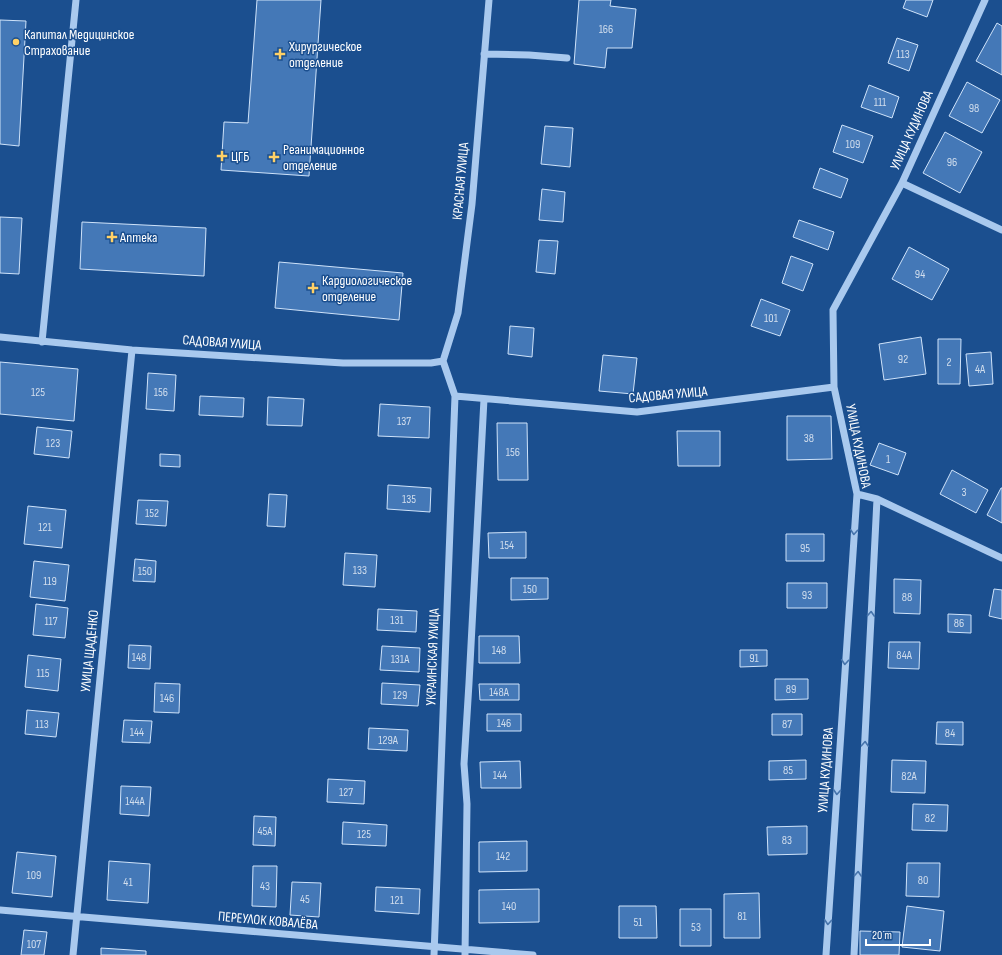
<svg xmlns="http://www.w3.org/2000/svg" width="1002" height="955" font-family="'Sofia Sans Condensed',sans-serif">
	<style>
		.building { fill: #4478b7; stroke: #cfe3fa }
		.lines { fill: none; stroke-linecap: round; stroke-linejoin: round }
		.minor { stroke: #a9c9ee; stroke-width: 7 }
		.oneway { stroke: #4674ac }
		.poi-dot { fill: #ffd166; stroke: #1b4f8f; stroke-width: 1.5 }
		.labels { text-anchor: middle; stroke-width: 3; stroke-linejoin: round; paint-order: stroke }
		.number-label { font-size: 12px; fill: #d0dded }
		.poi-label { font-size: 14px; fill: #fff; stroke: #1b4f8f; text-anchor: start }
		.street-label { font-size: 14px; fill: #fff; stroke: #1b4f8f }
	</style>
	<rect width="100%" height="100%" fill="#1b4f8f"/>
	<path class="building" d="M 257,0 L 321,0 L 309,176 L 221,170 L 224,122 L 248,123 Z
		M 579,0 L 611,0 L 610,6 L 636,9 L 632,48 L 607,48 L 605,68 L 574,64 Z
		M 906,0 L 933,0 L 927,17 L 903,8 Z
		M 0,20 L 26,21 L 19,146 L 0,144 Z
		M 997,23 L 1002,26 L 1002,75 L 976,61 Z
		M 897,38 L 918,45 L 909,71 L 888,63 Z
		M 967,82 L 1000,100 L 982,133 L 949,116 Z
		M 869,85 L 899,97 L 892,118 L 861,107 Z
		M 842,125 L 873,136 L 863,163 L 833,152 Z
		M 545,126 L 573,128 L 570,167 L 541,164 Z
		M 945,132 L 982,152 L 960,193 L 923,173 Z
		M 820,168 L 848,179 L 841,198 L 813,188 Z
		M 542,189 L 565,192 L 563,222 L 539,220 Z
		M 0,217 L 22,218 L 19,274 L 0,273 Z
		M 799,220 L 834,232 L 828,250 L 793,237 Z
		M 82,222 L 206,228 L 204,276 L 80,269 Z
		M 539,240 L 558,241 L 555,274 L 536,272 Z
		M 909,247 L 949,269 L 932,300 L 892,279 Z
		M 791,256 L 813,264 L 803,291 L 782,283 Z
		M 279,262 L 403,273 L 399,320 L 275,308 Z
		M 761,299 L 790,310 L 780,336 L 751,326 Z
		M 510,326 L 534,328 L 532,357 L 508,354 Z
		M 921,337 L 926,374 L 884,380 L 879,344 Z
		M 938,339 L 961,339 L 960,384 L 938,384 Z
		M 991,352 L 993,384 L 969,386 L 966,354 Z
		M 603,355 L 637,358 L 633,394 L 599,391 Z
		M 0,362 L 78,369 L 74,421 L 0,414 Z
		M 148,373 L 176,375 L 174,411 L 146,409 Z
		M 200,396 L 244,398 L 243,417 L 199,415 Z
		M 268,397 L 304,399 L 302,426 L 267,425 Z
		M 380,404 L 430,407 L 429,438 L 378,436 Z
		M 787,416 L 831,416 L 832,459 L 787,460 Z
		M 497,423 L 527,423 L 528,480 L 498,480 Z
		M 37,427 L 72,431 L 69,458 L 34,454 Z
		M 677,431 L 720,431 L 720,466 L 678,466 Z
		M 879,443 L 906,453 L 898,475 L 870,465 Z
		M 160,454 L 180,455 L 180,467 L 160,466 Z
		M 952,470 L 988,490 L 976,513 L 940,494 Z
		M 388,485 L 431,488 L 430,512 L 387,509 Z
		M 1001,488 L 1002,488 L 1002,523 L 987,515 Z
		M 269,494 L 287,495 L 285,527 L 267,526 Z
		M 138,500 L 168,501 L 166,526 L 136,524 Z
		M 28,506 L 66,510 L 62,548 L 24,544 Z
		M 526,532 L 526,558 L 489,558 L 488,533 Z
		M 786,534 L 824,534 L 824,561 L 786,561 Z
		M 345,553 L 377,555 L 375,587 L 343,585 Z
		M 135,559 L 156,561 L 155,582 L 133,581 Z
		M 34,561 L 69,565 L 65,601 L 30,597 Z
		M 511,578 L 548,578 L 548,599 L 511,600 Z
		M 894,579 L 921,580 L 920,614 L 894,613 Z
		M 787,583 L 827,583 L 827,608 L 787,608 Z
		M 994,589 L 1002,590 L 1002,619 L 989,616 Z
		M 36,604 L 68,608 L 65,638 L 33,635 Z
		M 378,609 L 417,611 L 416,632 L 377,630 Z
		M 948,614 L 971,615 L 971,633 L 948,632 Z
		M 479,636 L 519,636 L 520,663 L 479,663 Z
		M 889,642 L 920,642 L 919,669 L 888,668 Z
		M 129,645 L 151,646 L 150,669 L 128,668 Z
		M 382,646 L 420,648 L 419,672 L 380,670 Z
		M 740,650 L 767,650 L 767,666 L 740,667 Z
		M 28,655 L 61,659 L 58,691 L 25,687 Z
		M 775,679 L 808,679 L 808,699 L 775,700 Z
		M 155,683 L 180,684 L 179,713 L 154,712 Z
		M 382,683 L 420,685 L 418,706 L 381,704 Z
		M 479,684 L 519,684 L 519,700 L 480,700 Z
		M 27,710 L 59,713 L 56,737 L 25,734 Z
		M 487,714 L 521,714 L 521,731 L 487,731 Z
		M 772,714 L 802,714 L 802,735 L 772,735 Z
		M 124,720 L 152,721 L 150,743 L 122,742 Z
		M 937,722 L 963,722 L 963,745 L 936,744 Z
		M 369,728 L 408,730 L 407,751 L 368,749 Z
		M 806,760 L 806,779 L 769,780 L 769,761 Z
		M 892,760 L 926,761 L 925,793 L 891,792 Z
		M 520,761 L 521,788 L 481,788 L 480,762 Z
		M 328,779 L 365,781 L 364,804 L 327,802 Z
		M 121,786 L 151,787 L 149,816 L 120,814 Z
		M 913,804 L 948,805 L 947,831 L 912,830 Z
		M 254,816 L 276,817 L 275,846 L 253,845 Z
		M 343,822 L 387,825 L 386,846 L 342,844 Z
		M 807,826 L 807,854 L 768,855 L 767,827 Z
		M 527,841 L 527,871 L 479,872 L 479,842 Z
		M 17,852 L 56,856 L 52,897 L 12,893 Z
		M 109,861 L 150,864 L 148,903 L 107,900 Z
		M 907,863 L 940,863 L 939,897 L 906,896 Z
		M 253,866 L 277,866 L 276,907 L 252,906 Z
		M 292,882 L 321,883 L 319,917 L 290,915 Z
		M 376,887 L 420,889 L 419,914 L 375,911 Z
		M 539,889 L 539,922 L 479,923 L 479,890 Z
		M 759,893 L 760,938 L 724,938 L 724,894 Z
		M 619,906 L 656,906 L 657,938 L 619,938 Z
		M 907,906 L 944,911 L 940,951 L 902,947 Z
		M 680,909 L 711,909 L 711,946 L 680,946 Z
		M 24,930 L 47,932 L 44,955 L 21,955 Z
		M 860,931 L 900,932 L 899,955 L 860,955 Z
		M 101,948 L 146,951 L 146,955 L 101,955 Z"/>
	<g class="lines">
		<path class="minor" d="M 484,54 L 529,55 L 567,58
			M 902,183 L 1002,230
			M 0,337 L 132,350 L 343,363 L 431,363 L 443,361
			M 42,342 L 76,0
			M 443,361 L 458,313 L 462,282 L 472,204 L 489,0
			M 455,396 L 637,412 L 834,387
			M 857,494 L 877,499 L 1002,558
			M 0,910 L 533,955
			M 73,955 L 132,350
			M 434,955 L 455,396 L 443,361
			M 465,955 L 467,804 L 464,764 L 469,683 L 484,399
			M 826,955 L 857,494 L 834,387 L 833,310 L 902,183 L 985,0
			M 854,955 L 877,499"/>
	</g>
	<defs><path id="oneway-chevron" d="M-2-3.5L2.5 0L-2 3.5" fill="none" stroke-width="1.6" stroke-linecap="round" stroke-linejoin="round"/></defs>
	<g class="oneway">
		<use href="#oneway-chevron" transform="translate(854 532) rotate(94)"/>
		<use href="#oneway-chevron" transform="translate(871 614) rotate(-87)"/>
		<use href="#oneway-chevron" transform="translate(845 662) rotate(94)"/>
		<use href="#oneway-chevron" transform="translate(865 744) rotate(-87)"/>
		<use href="#oneway-chevron" transform="translate(837 792) rotate(94)"/>
		<use href="#oneway-chevron" transform="translate(858 874) rotate(-87)"/>
		<use href="#oneway-chevron" transform="translate(828 922) rotate(94)"/>
	</g>
	<g class="poi-dot">
		<circle cx="16" cy="42" r="4"/>
		<path d="M278 48h4v4h4v4h-4v4h-4v-4h-4v-4h4z"/>
		<path d="M220 150h4v4h4v4h-4v4h-4v-4h-4v-4h4z"/>
		<path d="M272 151h4v4h4v4h-4v4h-4v-4h-4v-4h4z"/>
		<path d="M110 231h4v4h4v4h-4v4h-4v-4h-4v-4h4z"/>
		<path d="M311 282h4v4h4v4h-4v4h-4v-4h-4v-4h4z"/>
	</g>
	<g class="labels">
		<g class="number-label">
			<text x="606" y="33">166</text>
			<text x="903" y="58">113</text>
			<text x="880" y="106">111</text>
			<text x="974" y="112">98</text>
			<text x="853" y="148">109</text>
			<text x="952" y="166">96</text>
			<text x="920" y="278">94</text>
			<text x="771" y="322">101</text>
			<text x="903" y="363">92</text>
			<text x="949" y="366">2</text>
			<text x="980" y="373">4А</text>
			<text x="38" y="396">125</text>
			<text x="161" y="396">156</text>
			<text x="404" y="425">137</text>
			<text x="809" y="442">38</text>
			<text x="53" y="447">123</text>
			<text x="513" y="456">156</text>
			<text x="888" y="463">1</text>
			<text x="964" y="496">3</text>
			<text x="409" y="503">135</text>
			<text x="152" y="517">152</text>
			<text x="45" y="531">121</text>
			<text x="507" y="549">154</text>
			<text x="805" y="552">95</text>
			<text x="360" y="574">133</text>
			<text x="145" y="575">150</text>
			<text x="50" y="585">119</text>
			<text x="530" y="593">150</text>
			<text x="807" y="599">93</text>
			<text x="907" y="601">88</text>
			<text x="397" y="624">131</text>
			<text x="51" y="625">117</text>
			<text x="959" y="627">86</text>
			<text x="499" y="654">148</text>
			<text x="904" y="659">84А</text>
			<text x="139" y="661">148</text>
			<text x="754" y="662">91</text>
			<text x="400" y="663">131А</text>
			<text x="43" y="677">115</text>
			<text x="791" y="693">89</text>
			<text x="499" y="696">148А</text>
			<text x="400" y="699">129</text>
			<text x="167" y="702">146</text>
			<text x="504" y="727">146</text>
			<text x="42" y="728">113</text>
			<text x="787" y="728">87</text>
			<text x="137" y="736">144</text>
			<text x="950" y="737">84</text>
			<text x="388" y="744">129А</text>
			<text x="788" y="774">85</text>
			<text x="500" y="779">144</text>
			<text x="909" y="780">82А</text>
			<text x="346" y="796">127</text>
			<text x="135" y="805">144А</text>
			<text x="930" y="822">82</text>
			<text x="265" y="835">45А</text>
			<text x="364" y="838">125</text>
			<text x="787" y="844">83</text>
			<text x="503" y="860">142</text>
			<text x="34" y="879">109</text>
			<text x="923" y="884">80</text>
			<text x="128" y="886">41</text>
			<text x="265" y="890">43</text>
			<text x="305" y="903">45</text>
			<text x="397" y="904">121</text>
			<text x="509" y="910">140</text>
			<text x="742" y="920">81</text>
			<text x="638" y="926">51</text>
			<text x="696" y="931">53</text>
			<text x="34" y="948">107</text>
		</g>
		<g class="poi-label">
			<text x="24" y="39">Капитал Медицинское<tspan x="24" dy="16">Страхование</tspan></text>
			<text x="289" y="51">Хирургическое<tspan x="289" dy="16">отделение</tspan></text>
			<text x="283" y="154">Реанимационное<tspan x="283" dy="16">отделение</tspan></text>
			<text x="231" y="161">ЦГБ</text>
			<text x="120" y="242">Аптека</text>
			<text x="322" y="285">Кардиологическое<tspan x="322" dy="16">отделение</tspan></text>
		</g>
		<g class="street-label">
			<text transform="translate(911 130) rotate(-66)" y="5">УЛИЦА КУДИНОВА</text>
			<text transform="translate(460 181) rotate(-85)" y="5">КРАСНАЯ УЛИЦА</text>
			<text transform="translate(222 342) rotate(4)" y="5">САДОВАЯ УЛИЦА</text>
			<text transform="translate(668 394) rotate(-5)" y="5">САДОВАЯ УЛИЦА</text>
			<text transform="translate(859 446) rotate(79)" y="5">УЛИЦА КУДИНОВА</text>
			<text transform="translate(89 651) rotate(-84)" y="5">УЛИЦА ЩАДЕНКО</text>
			<text transform="translate(432 657) rotate(-88)" y="5">УКРАИНСКАЯ УЛИЦА</text>
			<text transform="translate(825 770) rotate(-86)" y="5">УЛИЦА КУДИНОВА</text>
			<text transform="translate(268 920) rotate(5)" y="5">ПЕРЕУЛОК КОВАЛЁВА</text>
		</g>
	</g>
	<path d="M866 939v6h64v-6" fill="none" stroke="#ffffff" stroke-width="2"/>
	<text x="872" y="939" font-size="12" fill="#ffffff" stroke="#1b4f8f" stroke-width="3" paint-order="stroke">20 m</text>
</svg>
